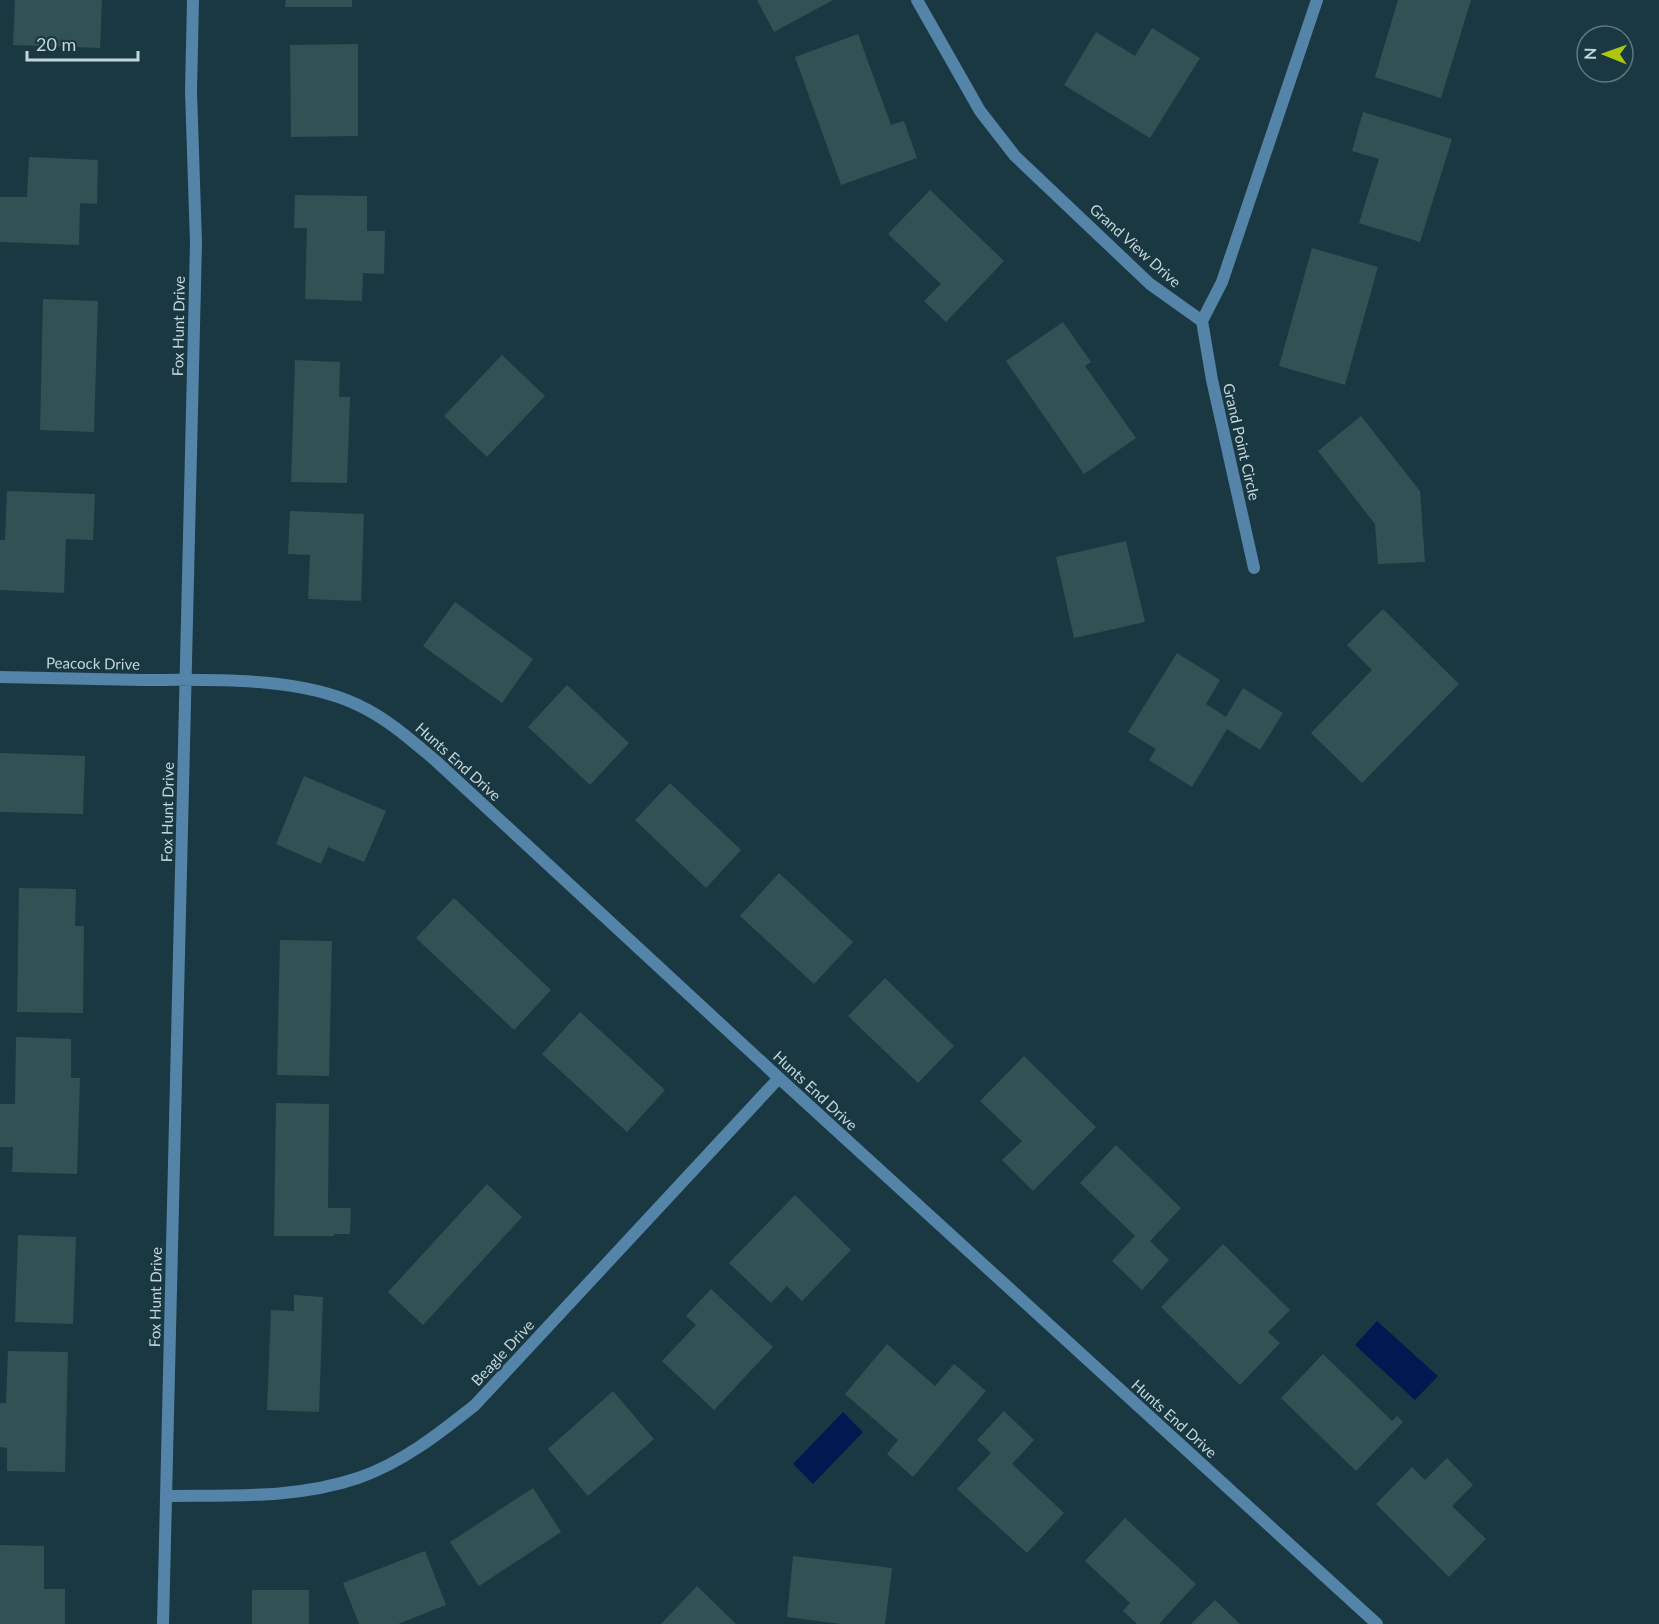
<svg xmlns="http://www.w3.org/2000/svg" width="1659" height="1624" font-family="Lato,sans-serif">
	<style>
		.water { fill: #001951 }
		.building { fill: #305254 }
		.lines { fill: none; stroke-linecap: round; stroke-linejoin: round }
		.street { stroke: #5484a7; stroke-width: 12 }
		.labels { text-anchor: middle; stroke-width: 4.5; stroke-linejoin: round; paint-order: stroke }
		.street-label { font-size: 15px; fill: #c4d5db; stroke: #1a3842 }
	</style>
	<rect width="100%" height="100%" fill="#1a3842"/>
	<path class="water" d="M 1377,1321 L 1438,1376 L 1415,1400 L 1355,1345 Z
		M 843,1412 L 863,1432 L 813,1484 L 793,1464 Z"/>
	<path class="building" d="M 15,0 L 102,0 L 100,48 L 13,45 Z
		M 286,0 L 352,0 L 352,7 L 285,7 Z
		M 757,0 L 833,0 L 774,32 Z
		M 1398,0 L 1471,0 L 1441,98 L 1375,77 Z
		M 1152,28 L 1200,58 L 1150,138 L 1064,85 L 1096,32 L 1135,56 Z
		M 858,34 L 891,125 L 904,121 L 917,158 L 841,185 L 795,57 Z
		M 358,44 L 358,136 L 291,137 L 290,45 Z
		M 1363,112 L 1452,139 L 1420,242 L 1359,223 L 1379,159 L 1352,151 Z
		M 29,157 L 98,160 L 97,204 L 80,203 L 79,245 L 0,242 L 0,197 L 27,197 Z
		M 930,190 L 1004,261 L 946,322 L 924,301 L 941,284 L 888,234 Z
		M 295,195 L 367,196 L 367,231 L 385,231 L 384,274 L 363,273 L 362,301 L 305,299 L 307,228 L 294,228 Z
		M 1312,248 L 1378,267 L 1345,385 L 1279,366 Z
		M 43,299 L 98,301 L 94,432 L 40,430 Z
		M 1063,322 L 1091,362 L 1085,366 L 1136,438 L 1084,474 L 1006,361 Z
		M 502,355 L 545,396 L 487,457 L 444,416 Z
		M 295,360 L 340,362 L 339,397 L 350,397 L 347,483 L 291,482 Z
		M 1361,416 L 1420,491 L 1425,562 L 1378,564 L 1375,524 L 1318,451 Z
		M 7,491 L 95,494 L 93,540 L 66,539 L 64,593 L 0,590 L 0,540 L 5,540 Z
		M 290,511 L 364,514 L 361,601 L 308,599 L 310,555 L 288,554 Z
		M 1126,541 L 1145,622 L 1074,638 L 1056,557 Z
		M 455,602 L 533,659 L 502,703 L 423,646 Z
		M 1383,609 L 1459,684 L 1362,783 L 1311,733 L 1372,670 L 1347,645 Z
		M 1177,653 L 1220,680 L 1206,704 L 1226,717 L 1243,688 L 1283,713 L 1260,750 L 1227,729 L 1192,787 L 1149,760 L 1156,749 L 1128,732 Z
		M 567,685 L 629,743 L 590,785 L 528,727 Z
		M 0,753 L 85,756 L 83,814 L 0,812 Z
		M 304,776 L 386,811 L 364,862 L 328,847 L 321,864 L 276,844 Z
		M 670,783 L 741,850 L 706,888 L 635,820 Z
		M 779,873 L 853,942 L 814,984 L 740,916 Z
		M 19,888 L 76,889 L 75,926 L 84,926 L 83,1013 L 17,1012 Z
		M 454,898 L 551,990 L 514,1030 L 416,938 Z
		M 280,940 L 332,941 L 329,1076 L 277,1075 Z
		M 885,978 L 954,1046 L 918,1083 L 848,1016 Z
		M 580,1012 L 665,1090 L 627,1132 L 542,1054 Z
		M 16,1037 L 71,1039 L 71,1078 L 80,1078 L 77,1174 L 12,1172 L 13,1147 L 0,1147 L 0,1104 L 15,1104 Z
		M 1024,1056 L 1096,1127 L 1033,1191 L 1002,1160 L 1022,1141 L 980,1101 Z
		M 276,1103 L 329,1104 L 328,1208 L 351,1208 L 350,1234 L 334,1234 L 334,1236 L 274,1236 Z
		M 1116,1145 L 1181,1208 L 1150,1241 L 1169,1260 L 1142,1290 L 1112,1261 L 1135,1236 L 1080,1183 Z
		M 487,1184 L 522,1217 L 423,1325 L 388,1292 Z
		M 795,1195 L 851,1250 L 802,1301 L 787,1286 L 771,1303 L 729,1263 Z
		M 18,1235 L 76,1237 L 73,1324 L 15,1322 Z
		M 1223,1244 L 1290,1310 L 1268,1332 L 1280,1343 L 1240,1385 L 1161,1307 Z
		M 711,1289 L 773,1347 L 714,1410 L 662,1361 L 696,1325 L 686,1316 Z
		M 294,1295 L 323,1297 L 319,1412 L 267,1410 L 271,1310 L 294,1311 Z
		M 887,1344 L 935,1386 L 954,1364 L 986,1391 L 913,1477 L 887,1454 L 898,1440 L 845,1394 Z
		M 8,1351 L 68,1352 L 65,1472 L 7,1471 L 7,1448 L 0,1447 L 0,1403 L 6,1403 Z
		M 1323,1354 L 1392,1421 L 1397,1416 L 1403,1422 L 1356,1471 L 1281,1398 Z
		M 613,1391 L 654,1439 L 588,1496 L 548,1449 Z
		M 1004,1411 L 1034,1440 L 1012,1464 L 1064,1513 L 1027,1553 L 957,1489 L 991,1453 L 977,1440 Z
		M 1447,1458 L 1473,1485 L 1452,1506 L 1486,1539 L 1449,1577 L 1376,1504 L 1412,1467 L 1425,1480 Z
		M 533,1488 L 561,1532 L 479,1586 L 450,1542 Z
		M 1125,1518 L 1196,1584 L 1159,1624 L 1137,1624 L 1123,1611 L 1130,1603 L 1085,1561 Z
		M 0,1545 L 44,1546 L 44,1589 L 65,1589 L 65,1624 L 0,1624 Z
		M 425,1551 L 446,1605 L 398,1624 L 359,1624 L 343,1583 Z
		M 793,1556 L 892,1568 L 885,1624 L 841,1624 L 787,1617 Z
		M 697,1586 L 736,1624 L 661,1624 Z
		M 252,1590 L 309,1590 L 309,1624 L 252,1624 Z
		M 1215,1600 L 1240,1624 L 1191,1624 Z"/>
	<g class="lines">
		<path class="street" d="M 917,0 L 980,111 L 1015,156 L 1150,284 L 1202,321
			M 1202,321 L 1222,282 L 1317,0
			M 1202,321 L 1212,380 L 1254,568
			M 0,677 C 47,678 95,679 142,680 C 208,680 297,676 358,705 C 388,719 411,740 436,761 L 779,1078 L 1377,1624
			M 166,1496 C 231,1495 296,1499 358,1478 C 402,1463 440,1433 475,1405 L 779,1078
			M 163,1624 L 196,243 L 191,91 L 193,0"/>
	</g>
	<g class="labels">
		<g class="street-label">
			<text transform="translate(1135 246) rotate(42)" y="5">Grand View Drive</text>
			<text transform="translate(179 326) rotate(-89)" y="5">Fox Hunt Drive</text>
			<text transform="translate(1241 442) rotate(77)" y="5">Grand Point Circle</text>
			<text transform="translate(93 664) rotate(1)" y="5">Peacock Drive</text>
			<text transform="translate(458 762) rotate(42)" y="5">Hunts End Drive</text>
			<text transform="translate(168 812) rotate(-89)" y="5">Fox Hunt Drive</text>
			<text transform="translate(815 1091) rotate(43)" y="5">Hunts End Drive</text>
			<text transform="translate(156 1297) rotate(-89)" y="5">Fox Hunt Drive</text>
			<text transform="translate(503 1353) rotate(-47)" y="5">Beagle Drive</text>
			<text transform="translate(1174 1419) rotate(42)" y="5">Hunts End Drive</text>
		</g>
	</g>
	<g transform="translate(1605 54) rotate(271)"><circle r="28" fill="#1a3842" stroke="#5e777f" stroke-width="1.5"/>
	<path d="M0-4.5L10 22L0 15L-10 22Z" fill="#aec60b"/>
	<text y="-9" font-size="16" font-weight="bold" text-anchor="middle" fill="#c4d5db">N</text>
	</g>
	<path d="M27 51v9h111v-9" fill="none" stroke="#c4d5db" stroke-width="3"/>
	<text x="36" y="51" font-size="18" fill="#c4d5db" stroke="#1a3842" stroke-width="4.5" paint-order="stroke">20 m</text>
</svg>
